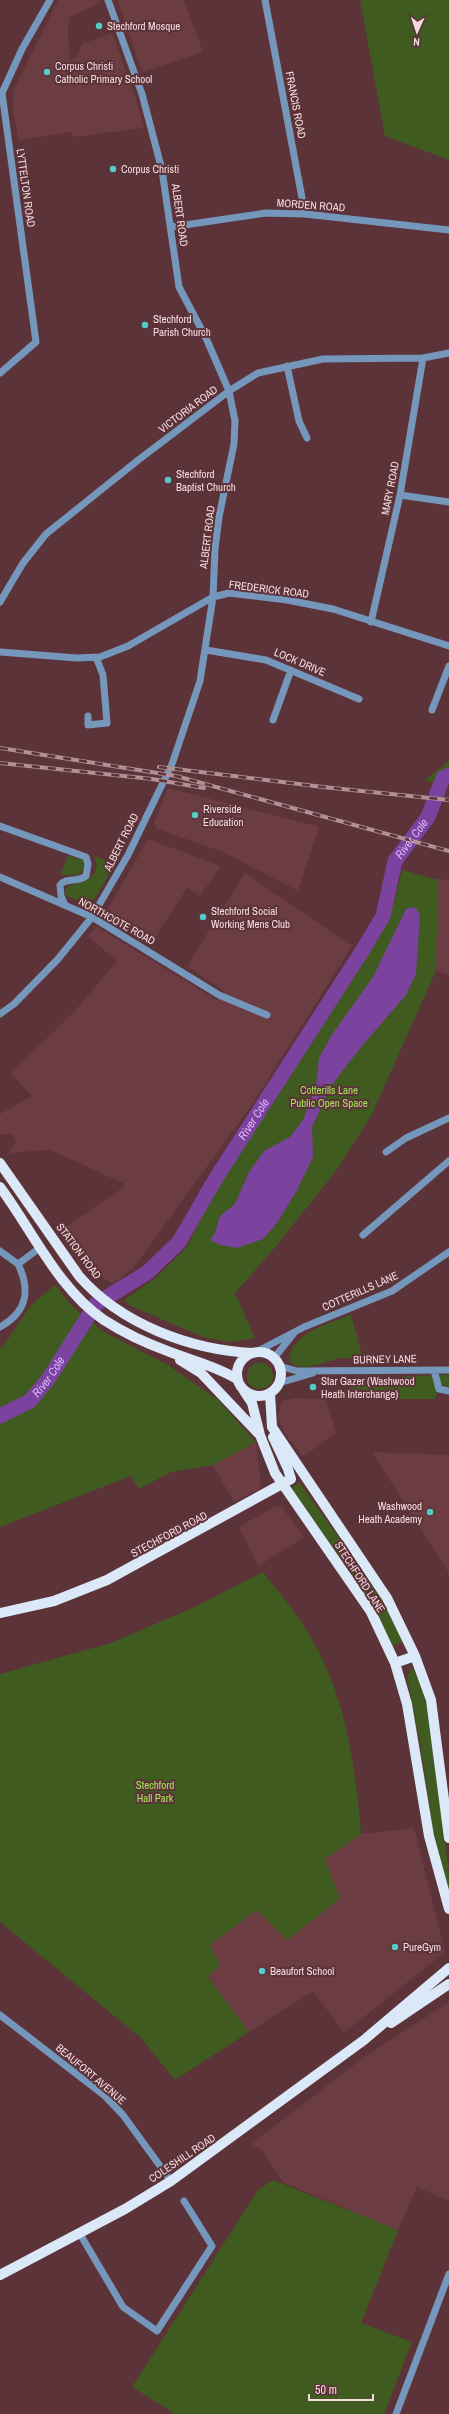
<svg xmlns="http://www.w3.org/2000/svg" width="449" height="2414" font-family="'Archivo Narrow',sans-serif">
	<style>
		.built { fill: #6c3c43 }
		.green { fill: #3f5b1f }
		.water { fill: #7b439e }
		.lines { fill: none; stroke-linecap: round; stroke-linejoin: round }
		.river { stroke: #7b439e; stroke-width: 15 }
		.minor { stroke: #7597bc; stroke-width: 7 }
		.major { stroke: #dae8f7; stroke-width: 10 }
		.rail-casing { stroke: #b29195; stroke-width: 4 }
		.rail { stroke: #5c3339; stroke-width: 2.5; stroke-dasharray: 8; stroke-linecap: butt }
		.poi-dot { fill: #54cdc7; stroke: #5c3339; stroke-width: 1.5 }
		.labels { text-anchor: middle; stroke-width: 4; stroke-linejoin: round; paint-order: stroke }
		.poi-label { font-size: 11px; fill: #f6dbde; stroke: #5c3339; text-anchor: start }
		.street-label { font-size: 11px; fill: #f6dbde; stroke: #5c3339 }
		.park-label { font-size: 11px; fill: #a4e45b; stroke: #5c3339 }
		.water-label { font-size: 12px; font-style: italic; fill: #deb4fc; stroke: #5c3339 }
	</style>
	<rect width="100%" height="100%" fill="#5c3339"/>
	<path class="built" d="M 58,0 L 99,0 L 100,3 L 70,17 L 68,31 L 70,60 L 77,57 L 82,44 L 112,33 L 136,100 L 144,128 L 73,137 L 72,132 L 19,140 L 12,106 L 14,89 Z
		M 118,0 L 184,0 L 203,52 L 142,72 Z
		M 168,788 L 319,827 L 298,891 L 221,851 L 157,829 L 154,823 Z
		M 148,839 L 221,866 L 200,896 L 187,888 L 153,941 L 106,912 Z
		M 245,873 L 352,946 L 253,1103 L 134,1267 L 113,1284 L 92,1270 L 60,1231 L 121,1189 L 125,1184 L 51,1150 L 19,1152 L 7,1155 L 17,1141 L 11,1133 L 0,1135 L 0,1114 L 32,1096 L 11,1073 L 74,1012 L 117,961 L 88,936 L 97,927 L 217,1000 L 225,992 L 187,966 Z
		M 437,878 L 449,881 L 449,975 L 436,971 Z
		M 293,1398 L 326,1399 L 336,1433 L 303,1457 L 284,1432 L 278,1416 L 282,1402 Z
		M 256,1442 L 261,1483 L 259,1489 L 234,1502 L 213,1465 Z
		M 372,1452 L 449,1455 L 449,1573 L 447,1570 Z
		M 274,1507 L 282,1507 L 304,1537 L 258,1566 L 239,1527 Z
		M 414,1828 L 445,1952 L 344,2033 L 313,1991 L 249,2032 L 208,1976 L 220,1965 L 210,1945 L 257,1910 L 340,1899 L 325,1859 L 361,1834 Z
		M 449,2002 L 449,2201 L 417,2187 L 398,2230 L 284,2183 L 262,2150 L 251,2144 L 363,2058 Z"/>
	<path class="green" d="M 360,0 L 449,0 L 449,160 L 385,136 Z
		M 449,761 L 449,784 L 424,781 Z
		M 68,856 L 84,860 C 86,878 74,875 60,875 Z
		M 94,856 L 115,864 L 96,897 L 88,904 L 66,896 L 65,890 L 69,885 C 85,884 103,875 94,856 Z
		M 402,870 L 438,880 L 436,971 L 371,1116 L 336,1171 L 272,1251 L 235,1293 L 255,1338 L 228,1342 L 203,1337 L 131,1306 L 124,1300 L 157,1277 L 187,1247 L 212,1194 L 232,1161 L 275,1101 L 312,1036 L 374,943 L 394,903 Z
		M 55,1285 L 72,1306 L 104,1332 L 168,1365 L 217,1399 L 256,1442 L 213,1465 L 171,1472 L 139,1489 L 131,1476 L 0,1527 L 0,1348 L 4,1345 L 30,1306 Z
		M 351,1315 L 363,1359 C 357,1359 350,1358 344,1358 C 327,1359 304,1375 289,1361 C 290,1333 330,1323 351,1315 Z
		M247 1376a13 13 0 1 1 26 0a13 13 0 1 1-26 0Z
		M 449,1375 L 449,1387 L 440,1384 L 435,1399 L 326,1399 L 348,1388 L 406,1376 Z
		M 299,1482 L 383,1599 L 404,1641 L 393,1646 L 373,1609 L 291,1488 Z
		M 263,1572 C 283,1598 306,1624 320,1654 C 348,1711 356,1772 361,1834 L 325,1859 L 340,1899 L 287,1940 L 257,1910 L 210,1945 L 220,1965 L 208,1977 L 249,2032 L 175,2080 L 141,2038 L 0,1922 L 0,1674 L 111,1643 L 199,1605 Z
		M 411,1668 L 414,1669 C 439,1726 439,1809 449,1872 L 449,1898 L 435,1842 L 420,1743 L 407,1677 Z
		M 273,2180 L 398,2230 L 361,2323 L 412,2342 L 384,2414 L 171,2414 L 172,2412 L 132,2387 L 258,2190 Z"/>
	<path class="water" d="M 415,907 L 420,915 L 416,974 L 406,995 L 361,1047 L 331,1086 L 312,1127 L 313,1157 L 296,1192 L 277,1223 L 263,1239 L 237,1248 L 220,1245 L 210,1240 L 215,1233 L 220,1216 L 235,1204 L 249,1172 L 264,1151 L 290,1137 L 303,1120 L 316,1086 L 319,1058 L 331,1036 L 373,977 L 406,909 Z"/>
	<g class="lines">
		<path class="river" id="s1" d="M 0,1416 L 30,1401 L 49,1378 L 96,1304 L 148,1272 L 179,1242 L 216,1178 L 364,948 L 383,916 L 395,861 L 428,817 L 443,778 L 449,775"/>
		<path class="minor" d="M 265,0 L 305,214
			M 171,227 L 266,213 L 305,214 L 449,230
			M 287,366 L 299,421 L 307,438
			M 0,373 L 36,342 L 2,93 L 22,49 L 50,0
			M 400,495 L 449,502
			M 0,602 L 23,563 L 46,534 L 137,461 L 229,391 L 258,373 L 323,359 L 423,358 L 449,353
			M 371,622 L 400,495 L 423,358
			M 206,650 L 266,660 L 359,699
			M 0,652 L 77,658 L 100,657 L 128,646 L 213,597 L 229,593 L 287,600 L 333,609 L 449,646
			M 432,710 L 449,666
			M 88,716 L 88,725 L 107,723 L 103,675 L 96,657
			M 273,720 L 291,670
			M 0,826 L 86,857 L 88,864 L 86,876 C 78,883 66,877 60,885 L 61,896 L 65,905
			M 0,877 L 92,917 L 219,995 L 267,1015
			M 0,1014 L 14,1004 L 58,959 L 92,917 L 128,855 L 172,764 L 200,681 L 213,597 L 215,549 L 219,517 L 234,444 L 235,421 L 229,391 L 206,338 L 179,287 L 162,170 L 142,94 L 108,0
			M 386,1152 L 406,1138 L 449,1118
			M 363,1235 L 449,1161
			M 0,1251 L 18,1264
			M 0,1327 C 27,1312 31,1291 18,1264 L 41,1247
			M 256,1352 L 304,1327 L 392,1291 L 449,1252
			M 274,1358 L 294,1333
			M 279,1366 L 297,1371 L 449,1370
			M 434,1370 L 439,1389 L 449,1391
			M 279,1383 L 313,1373
			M 0,2015 L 105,2096 L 123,2115 L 171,2181
			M 80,2234 L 123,2307 L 157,2331 L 212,2246 L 184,2201
			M 396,2414 L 449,2274"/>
		<path class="major" d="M 0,1163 L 79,1276 C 121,1324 190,1350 253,1353
			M 0,1187 C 32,1230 59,1290 104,1320 C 124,1333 148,1344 170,1352 C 193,1361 216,1366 237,1379
			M237 1374a22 22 0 1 1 44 0a22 22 0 1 1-44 0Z
			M 180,1360 L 201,1373 L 258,1433
			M 244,1391 L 252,1403 L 260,1435 L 275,1473 L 371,1612 L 395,1663 L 407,1704 L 429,1836 L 449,1909
			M 270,1393 L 272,1427 L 387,1598 L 415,1656 L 431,1700 L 449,1838
			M 0,1613 L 54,1601 L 107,1580 L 291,1479 L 288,1469 L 273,1437
			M 395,1663 L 415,1656
			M 391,2023 L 449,1984
			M 0,2275 L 125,2209 L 171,2181 L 364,2040 L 449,1968"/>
		<g class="rail-casing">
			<path id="rail" d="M 0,748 L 176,776 L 449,851
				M 0,763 L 152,779 L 204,788
				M 159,767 L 323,787 L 449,800"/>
		</g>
		<use href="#rail" class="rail"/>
	</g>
	<g class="poi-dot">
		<circle cx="99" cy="26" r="4"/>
		<circle cx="47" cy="72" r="4"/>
		<circle cx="113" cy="169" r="4"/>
		<circle cx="145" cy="325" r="4"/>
		<circle cx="168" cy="480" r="4"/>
		<circle cx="195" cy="815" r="4"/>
		<circle cx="203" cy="917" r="4"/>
		<circle cx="313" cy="1387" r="4"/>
		<circle cx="430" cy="1512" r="4"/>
		<circle cx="395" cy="1947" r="4"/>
		<circle cx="262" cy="1971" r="4"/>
	</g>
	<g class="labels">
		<g class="poi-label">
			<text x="107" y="30">Stechford Mosque</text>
			<text x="55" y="70">Corpus Christi<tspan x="55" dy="13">Catholic Primary School</tspan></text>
			<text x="121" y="173">Corpus Christi</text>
			<text x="153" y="323">Stechford<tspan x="153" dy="13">Parish Church</tspan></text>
			<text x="176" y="478">Stechford<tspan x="176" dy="13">Baptist Church</tspan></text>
			<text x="203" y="813">Riverside<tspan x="203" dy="13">Education</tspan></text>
			<text x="211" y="915">Stechford Social<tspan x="211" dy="13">Working Mens Club</tspan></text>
			<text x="321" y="1385">Star Gazer (Washwood<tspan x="321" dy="13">Heath Interchange)</tspan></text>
			<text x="422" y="1510" text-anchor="end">Washwood<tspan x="422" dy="13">Heath Academy</tspan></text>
			<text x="403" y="1951">PureGym</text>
			<text x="270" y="1975">Beaufort School</text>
		</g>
		<g class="street-label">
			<text transform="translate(296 105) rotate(79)" y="4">FRANCIS ROAD</text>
			<text transform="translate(26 188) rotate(82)" y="4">LYTTELTON ROAD</text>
			<text transform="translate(311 205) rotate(4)" y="4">MORDEN ROAD</text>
			<text transform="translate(180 215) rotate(82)" y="4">ALBERT ROAD</text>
			<text transform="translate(188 409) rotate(-37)" y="4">VICTORIA ROAD</text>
			<text transform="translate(390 488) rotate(-79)" y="4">MARY ROAD</text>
			<text transform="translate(207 537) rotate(-83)" y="4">ALBERT ROAD</text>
			<text transform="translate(269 589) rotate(7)" y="4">FREDERICK ROAD</text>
			<text transform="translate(300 662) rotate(23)" y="4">LOCK DRIVE</text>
			<text transform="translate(121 842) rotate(-63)" y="4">ALBERT ROAD</text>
			<text transform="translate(117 921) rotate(29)" y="4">NORTHCOTE ROAD</text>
			<text transform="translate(79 1251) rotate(53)" y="4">STATION ROAD</text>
			<text transform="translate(360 1291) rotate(-24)" y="4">COTTERILLS LANE</text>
			<text transform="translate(385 1359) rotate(-1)" y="4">BURNEY LANE</text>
			<text transform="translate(169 1534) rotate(-28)" y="4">STECHFORD ROAD</text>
			<text transform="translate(360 1577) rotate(57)" y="4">STECHFORD LANE</text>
			<text transform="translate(91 2074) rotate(40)" y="4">BEAUFORT AVENUE</text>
			<text transform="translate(182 2158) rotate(-34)" y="4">COLESHILL ROAD</text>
		</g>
		<g class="park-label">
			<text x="329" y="1094">Cotterills Lane<tspan x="329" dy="13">Public Open Space</tspan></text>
			<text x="155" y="1789">Stechford<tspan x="155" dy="13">Hall Park</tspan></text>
		</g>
		<g class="water-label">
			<text dy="4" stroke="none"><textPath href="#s1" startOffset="724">River Cole</textPath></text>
			<text dy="4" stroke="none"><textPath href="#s1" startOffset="399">River Cole</textPath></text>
			<text dy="4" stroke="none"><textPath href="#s1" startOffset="64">River Cole</textPath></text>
		</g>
	</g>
	<g transform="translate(417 32) rotate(183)" stroke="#5c3339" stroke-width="3" paint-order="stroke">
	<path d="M0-3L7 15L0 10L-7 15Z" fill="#f6dbde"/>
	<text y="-6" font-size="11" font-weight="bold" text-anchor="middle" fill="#f6dbde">N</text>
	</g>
	<path d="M309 2394v6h64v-6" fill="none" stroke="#f6dbde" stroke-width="2"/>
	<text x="315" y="2394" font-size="12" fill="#f6dbde" stroke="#5c3339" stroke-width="3" paint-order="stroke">50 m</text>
</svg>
